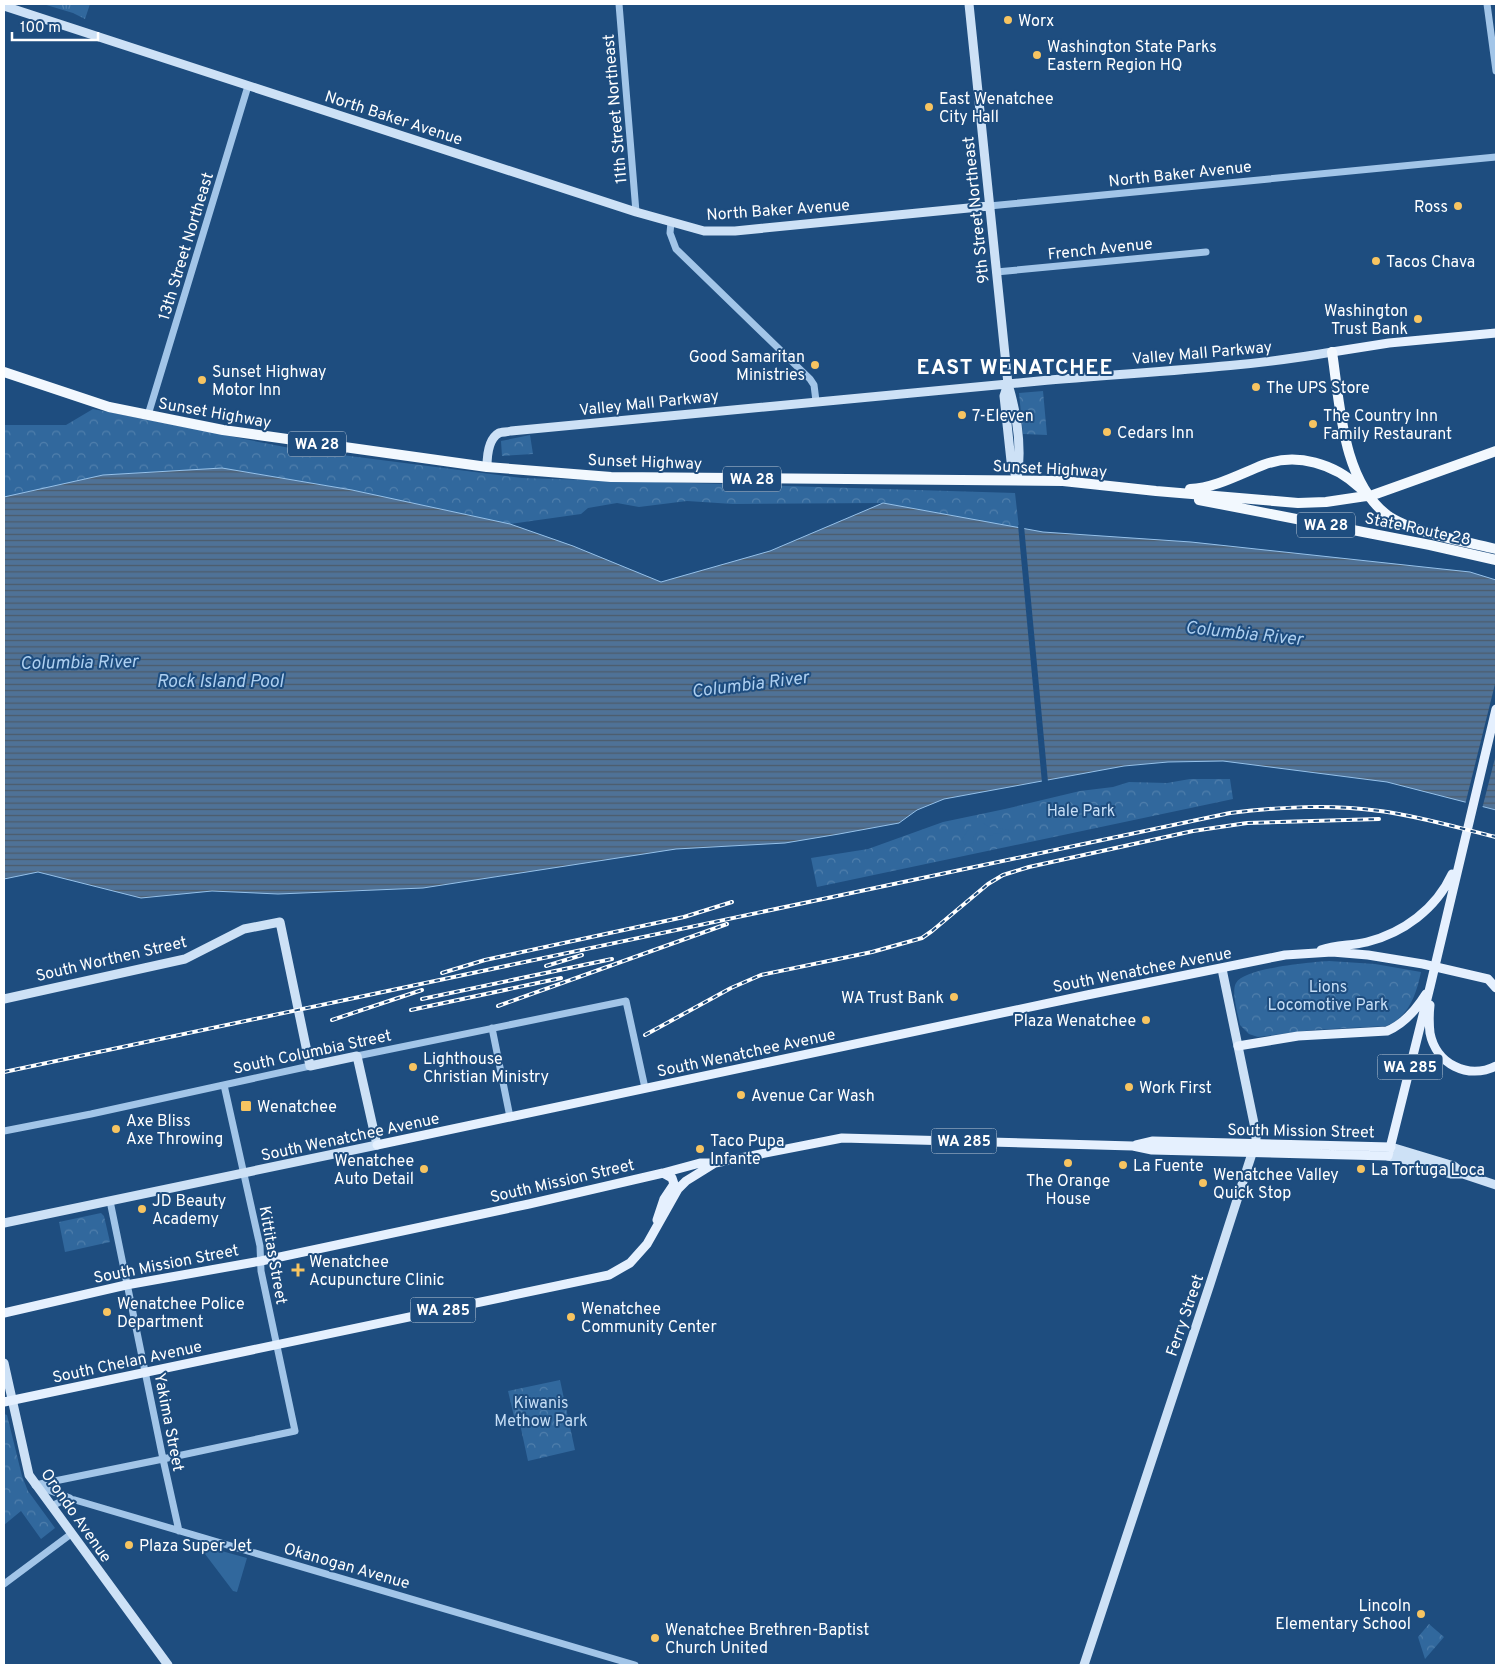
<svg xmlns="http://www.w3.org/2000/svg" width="1500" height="1669" font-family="Overpass,sans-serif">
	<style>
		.grass { fill: url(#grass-tufts) }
		.park { fill: url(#park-crowns) }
		.garden { fill: #31689d }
		.water { fill: url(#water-rules); stroke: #95c1ea }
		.pier { fill: #1e4d7f }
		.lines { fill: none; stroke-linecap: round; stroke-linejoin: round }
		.tertiary { stroke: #a2c5e8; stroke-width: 7 }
		.secondary { stroke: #cde1f6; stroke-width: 9 }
		.primary { stroke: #e5f0fe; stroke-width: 9 }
		.trunk { stroke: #f2f8fe; stroke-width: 10 }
		.rail-casing { stroke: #fff; stroke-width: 4 }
		.rail { stroke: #1e4d7f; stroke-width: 2; stroke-dasharray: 5.5; stroke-linecap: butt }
		.poi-dot { fill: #f7c461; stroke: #1e4d7f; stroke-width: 2 }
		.labels { text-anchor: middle; stroke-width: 4; stroke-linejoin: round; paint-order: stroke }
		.shield { fill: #1e4d7f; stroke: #bccad9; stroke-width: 1 }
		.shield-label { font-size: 15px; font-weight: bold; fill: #fff }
		.poi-label { font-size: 16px; fill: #fff; stroke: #1e4d7f; text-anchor: start }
		.street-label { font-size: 16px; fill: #fff; stroke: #1e4d7f }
		.park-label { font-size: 16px; fill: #c6def6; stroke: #1e4d7f }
		.water-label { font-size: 18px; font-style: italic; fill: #adcff0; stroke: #1e4d7f }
		.district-label { font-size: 21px; font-weight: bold; letter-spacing: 1px; fill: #fff; stroke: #1e4d7f }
	</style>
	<defs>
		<pattern id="grass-tufts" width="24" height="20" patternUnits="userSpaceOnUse" patternTransform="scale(1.25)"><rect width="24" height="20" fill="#31689d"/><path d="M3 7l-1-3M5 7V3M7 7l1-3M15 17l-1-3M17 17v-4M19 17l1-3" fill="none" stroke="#507fac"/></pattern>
		<pattern id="park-crowns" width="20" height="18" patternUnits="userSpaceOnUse" patternTransform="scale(1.25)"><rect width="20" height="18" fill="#31689d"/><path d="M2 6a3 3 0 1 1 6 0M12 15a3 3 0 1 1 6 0" fill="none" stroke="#507fac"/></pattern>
		<pattern id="water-rules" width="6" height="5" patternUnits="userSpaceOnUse" patternTransform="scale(1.25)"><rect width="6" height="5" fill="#4f7297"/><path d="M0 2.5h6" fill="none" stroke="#4d5b6a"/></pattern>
	</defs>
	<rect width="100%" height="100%" fill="#1e4d7f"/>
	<path class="grass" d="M 43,4 L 90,4 L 85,19 L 73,13 Z"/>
	<path class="park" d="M 1043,391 L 1047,435 L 1023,434 L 1019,393 Z
		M 93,409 L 295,449 L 522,478 L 1015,493 L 1019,528 L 883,503 L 733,504 L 687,501 L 639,507 L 617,503 L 588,508 L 581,514 L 510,524 L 352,490 L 222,468 L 103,475 L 4,497 L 4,425 L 66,425 Z
		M 530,435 L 533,454 L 502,456 L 501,441 Z
		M 1190,779 L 1230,779 L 1233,799 L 817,887 L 811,858 L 868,849 L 943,822 L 1005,809 L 1080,791 L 1113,787 L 1129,782 L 1167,783 Z
		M 1329,961 L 1375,964 L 1421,972 C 1416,995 1409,1017 1386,1026 L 1312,1030 L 1258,1037 L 1249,1034 L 1240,1025 C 1238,1014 1231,992 1236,983 C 1244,968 1312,962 1329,961 Z
		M 101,1213 L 104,1216 L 110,1242 L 65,1252 L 59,1222 Z
		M 560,1380 L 575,1450 L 528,1461 L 520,1424 L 516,1425 L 508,1391 Z
		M 4,1414 L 7,1415 L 22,1476 L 28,1491 L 55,1528 L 41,1539 L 21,1511 L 4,1525 Z
		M 1429,1624 L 1444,1637 L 1425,1659 L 1418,1637 Z"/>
	<path class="garden" d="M 973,823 L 983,823 L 989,827 L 1009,830 L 1008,835 L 993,833 L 993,836 L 987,835 L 987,832 L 977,832 L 974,836 L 973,843 L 967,846 L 964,844 L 962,839 Z
		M 552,1389 L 555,1402 L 519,1409 L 516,1396 Z
		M 211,1548 L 247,1558 L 237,1592 L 233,1591 L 205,1554 L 206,1550 Z"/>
	<path class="water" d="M 222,468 L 352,490 L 510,524 L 573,546 L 661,582 L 770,551 L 883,503 L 1043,532 L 1191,542 L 1470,572 L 1496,580 L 1496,810 L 1387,782 L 1223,761 L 1168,762 L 1124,766 L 944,799 L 917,810 L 899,823 L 839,834 L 785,843 L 676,849 L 423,888 L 278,894 L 212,891 L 141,898 L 38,872 L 4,879 L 4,497 L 103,475 Z"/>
	<path class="pier" d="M 1018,525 L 1024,526 L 1048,782 L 1042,783 Z
		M 1496,680 L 1496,754 L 1482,809 L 1465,805 Z"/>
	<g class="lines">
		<path class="tertiary" d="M 619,4 L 636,212
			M 1487,4 L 1496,71
			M 989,206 L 1496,157
			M 671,222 L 670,233 L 676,249 L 810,379 L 814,385 L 816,401
			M 996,272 L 1206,252
			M 148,415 L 248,86
			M 492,1028 L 510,1117
			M 357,1056 L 626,1001 L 645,1088
			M 4,1131 L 91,1114 L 310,1066
			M 110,1201 L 163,1459 L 179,1531
			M 35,1485 L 163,1459 L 295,1431 L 261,1271 L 260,1246 L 224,1085
			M 35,1485 L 70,1498
			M 51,1506 L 67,1499 L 75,1500 L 635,1665
			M 4,1584 L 71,1534"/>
		<path class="secondary" d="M 969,4 L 1008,384 C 1017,414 1022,449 1017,480
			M 4,6 L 636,212 L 704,231 L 735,231 L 989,206
			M 1008,384 L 1004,396 L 1011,461 L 1016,477
			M 487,467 C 487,456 488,439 499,433 C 501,432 507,432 511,431 C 687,413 863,397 1039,381 C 1137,372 1236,369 1332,352
			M 4,999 L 185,959 L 244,929 L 280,922 L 310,1066 L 357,1056 L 377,1145 L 4,1223
			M 1391,1147 L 1454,1166 L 1463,1174
			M 1388,1156 L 1407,1160 L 1451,1174 L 1463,1174 L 1496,1185
			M 4,1363 L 29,1475 L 168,1665
			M 1084,1665 L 1210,1284 L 1256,1141 L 1256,1133 L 1222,969"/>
		<path class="primary" d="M 1332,352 L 1389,343 L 1496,333
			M 1321,950 C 1336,944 1351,946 1367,942 C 1403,933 1436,909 1452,874
			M 1430,1005 C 1429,1014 1429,1024 1430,1033 C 1436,1064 1468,1080 1496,1066
			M 1238,1046 L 1298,1036 L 1387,1031 C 1404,1024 1416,1010 1426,994
			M 377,1145 L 1087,995 L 1285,955 L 1332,952 L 1368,955 L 1423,964 L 1488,979 L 1496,988
			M 1136,1145 L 1153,1141 L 1391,1147
			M 657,1220 L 664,1199 L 674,1184 L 672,1178 L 663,1173
			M 4,1313 L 126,1285 L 261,1261 L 529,1204 L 663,1173 L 700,1163 L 715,1163 L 842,1138 L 1133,1146 L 1152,1150 L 1388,1156 L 1430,987 L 1496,709
			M 4,1402 L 609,1275 L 630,1263 L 647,1244 L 678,1189 L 686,1181 L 715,1163"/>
		<path class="trunk" d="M 1332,352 C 1340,404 1342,480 1387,515 C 1410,532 1467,542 1496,549
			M 4,372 L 109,407 L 223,430 L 487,467 L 611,477 L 1063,481 L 1156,491 L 1298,503 L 1326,502 L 1373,495 L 1496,451
			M 1190,489 C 1215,488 1240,474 1263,465 C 1297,452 1335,464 1360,488
			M 1199,500 L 1430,545 L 1496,560"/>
		<g class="rail-casing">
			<path id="rail" d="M 546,966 L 582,955
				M 442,973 L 485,960 L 684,917 L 732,902
				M 422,999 L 612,959
				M 498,1006 L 727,924
				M 411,1010 L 561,978
				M 332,1020 L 422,990
				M 645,1035 L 731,988 L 761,975 L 872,952 L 922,938 L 932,931 L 988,884 L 1003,875 L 1029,867 L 1193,831 L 1247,823 L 1379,819
				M 4,1072 L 1230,813 C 1280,807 1329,804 1380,811 C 1419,816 1458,828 1496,837"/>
		</g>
		<use href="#rail" class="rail"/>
	</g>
	<g class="poi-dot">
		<circle cx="1008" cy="20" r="5"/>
		<circle cx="1037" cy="55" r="5"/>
		<circle cx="929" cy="107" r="5"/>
		<circle cx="1458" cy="206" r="5"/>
		<circle cx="1376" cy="261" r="5"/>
		<circle cx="1418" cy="319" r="5"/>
		<circle cx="815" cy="365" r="5"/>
		<circle cx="202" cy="380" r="5"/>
		<circle cx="1256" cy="387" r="5"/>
		<circle cx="962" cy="415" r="5"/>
		<circle cx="1313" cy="424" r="5"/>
		<circle cx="1107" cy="432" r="5"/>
		<circle cx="954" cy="997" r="5"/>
		<circle cx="1146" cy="1020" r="5"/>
		<circle cx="413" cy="1067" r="5"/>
		<circle cx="1129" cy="1087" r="5"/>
		<circle cx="741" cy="1095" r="5"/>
		<rect x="240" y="1100" width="12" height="12" rx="2.5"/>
		<circle cx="116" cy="1129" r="5"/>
		<circle cx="700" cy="1149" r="5"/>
		<circle cx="1068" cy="1163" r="5"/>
		<circle cx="1123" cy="1165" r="5"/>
		<circle cx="424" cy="1169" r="5"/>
		<circle cx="1361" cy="1169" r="5"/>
		<circle cx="1203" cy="1183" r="5"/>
		<circle cx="142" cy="1209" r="5"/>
		<path d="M295.5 1262.5h5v5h5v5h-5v5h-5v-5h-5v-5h5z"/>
		<circle cx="107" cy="1312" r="5"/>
		<circle cx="571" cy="1317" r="5"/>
		<circle cx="129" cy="1545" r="5"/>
		<circle cx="1421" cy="1614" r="5"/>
		<circle cx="655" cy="1638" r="5"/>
	</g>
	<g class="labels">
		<g class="shield">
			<rect x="288" y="431.5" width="58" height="25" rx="4"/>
			<rect x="723" y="466.5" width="58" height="25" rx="4"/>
			<rect x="1297" y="512.5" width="58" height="25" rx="4"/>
			<rect x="1377.5" y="1054.5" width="65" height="25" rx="4"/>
			<rect x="931.5" y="1128.5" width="65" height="25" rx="4"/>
			<rect x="410.5" y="1297.5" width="65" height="25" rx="4"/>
		</g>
		<g class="shield-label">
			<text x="317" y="449">WA 28</text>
			<text x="752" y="484">WA 28</text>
			<text x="1326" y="530">WA 28</text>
			<text x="1410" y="1072">WA 285</text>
			<text x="964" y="1146">WA 285</text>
			<text x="443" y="1315">WA 285</text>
		</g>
		<g class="poi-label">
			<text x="1018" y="26">Worx</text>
			<text x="1047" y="52">Washington State Parks<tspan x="1047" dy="18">Eastern Region HQ</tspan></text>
			<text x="939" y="104">East Wenatchee<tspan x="939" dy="18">City Hall</tspan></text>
			<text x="1448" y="212" text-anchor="end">Ross</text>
			<text x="1386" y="267">Tacos Chava</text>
			<text x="1408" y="316" text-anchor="end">Washington<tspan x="1408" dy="18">Trust Bank</tspan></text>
			<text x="805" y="362" text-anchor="end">Good Samaritan<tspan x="805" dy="18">Ministries</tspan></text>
			<text x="212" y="377">Sunset Highway<tspan x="212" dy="18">Motor Inn</tspan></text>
			<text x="1266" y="393">The UPS Store</text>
			<text x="972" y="421">7-Eleven</text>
			<text x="1323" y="421">The Country Inn<tspan x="1323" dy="18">Family Restaurant</tspan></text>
			<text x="1117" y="438">Cedars Inn</text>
			<text x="944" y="1003" text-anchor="end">WA Trust Bank</text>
			<text x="1136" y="1026" text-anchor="end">Plaza Wenatchee</text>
			<text x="423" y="1064">Lighthouse<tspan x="423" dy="18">Christian Ministry</tspan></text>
			<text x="1139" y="1093">Work First</text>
			<text x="751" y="1101">Avenue Car Wash</text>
			<text x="257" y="1112">Wenatchee</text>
			<text x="126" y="1126">Axe Bliss<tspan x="126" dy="18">Axe Throwing</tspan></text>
			<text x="710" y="1146">Taco Pupa<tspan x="710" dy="18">Infante</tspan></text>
			<text x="414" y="1166" text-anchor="end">Wenatchee<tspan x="414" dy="18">Auto Detail</tspan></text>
			<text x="1133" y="1171">La Fuente</text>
			<text x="1371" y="1175">La Tortuga Loca</text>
			<text x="1213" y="1180">Wenatchee Valley<tspan x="1213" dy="18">Quick Stop</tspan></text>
			<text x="1068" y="1186" text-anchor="middle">The Orange<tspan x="1068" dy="18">House</tspan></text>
			<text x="152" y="1206">JD Beauty<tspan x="152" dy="18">Academy</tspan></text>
			<text x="309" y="1267">Wenatchee<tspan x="309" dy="18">Acupuncture Clinic</tspan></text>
			<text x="117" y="1309">Wenatchee Police<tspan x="117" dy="18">Department</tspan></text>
			<text x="581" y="1314">Wenatchee<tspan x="581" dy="18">Community Center</tspan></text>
			<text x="139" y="1551">Plaza Super Jet</text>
			<text x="1411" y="1611" text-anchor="end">Lincoln<tspan x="1411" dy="18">Elementary School</tspan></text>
			<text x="665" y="1635">Wenatchee Brethren-Baptist<tspan x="665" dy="18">Church United</tspan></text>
		</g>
		<g class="street-label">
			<text transform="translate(614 109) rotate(-95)" y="6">11th Street Northeast</text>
			<text transform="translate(394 117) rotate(18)" y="6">North Baker Avenue</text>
			<text transform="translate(1180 173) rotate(-6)" y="6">North Baker Avenue</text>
			<text transform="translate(778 209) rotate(-4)" y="6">North Baker Avenue</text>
			<text transform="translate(975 210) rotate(-96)" y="6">9th Street Northeast</text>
			<text transform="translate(185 246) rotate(-73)" y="6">13th Street Northeast</text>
			<text transform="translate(1100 248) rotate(-6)" y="6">French Avenue</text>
			<text transform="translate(1202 352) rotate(-5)" y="6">Valley Mall Parkway</text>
			<text transform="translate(649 402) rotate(-6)" y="6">Valley Mall Parkway</text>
			<text transform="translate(215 412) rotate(10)" y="6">Sunset Highway</text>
			<text transform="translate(645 461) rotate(2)" y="6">Sunset Highway</text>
			<text transform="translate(1050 468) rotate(3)" y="6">Sunset Highway</text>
			<text transform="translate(1418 528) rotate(12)" y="6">State Route 28</text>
			<text transform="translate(111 958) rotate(-13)" y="6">South Worthen Street</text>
			<text transform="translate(1142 969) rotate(-11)" y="6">South Wenatchee Avenue</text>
			<text transform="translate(312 1051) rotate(-12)" y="6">South Columbia Street</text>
			<text transform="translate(746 1052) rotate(-12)" y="6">South Wenatchee Avenue</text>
			<text transform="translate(1301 1130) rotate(1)" y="6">South Mission Street</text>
			<text transform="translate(350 1136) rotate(-12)" y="6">South Wenatchee Avenue</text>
			<text transform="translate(562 1180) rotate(-13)" y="6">South Mission Street</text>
			<text transform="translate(274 1255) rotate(80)" y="6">Kittitas Street</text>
			<text transform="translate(166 1263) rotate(-11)" y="6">South Mission Street</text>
			<text transform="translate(1184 1315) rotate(-71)" y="6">Ferry Street</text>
			<text transform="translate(127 1361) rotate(-12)" y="6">South Chelan Avenue</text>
			<text transform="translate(170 1422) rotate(79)" y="6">Yakima Street</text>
			<text transform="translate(77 1515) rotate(55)" y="6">Orondo Avenue</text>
			<text transform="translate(347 1565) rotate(16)" y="6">Okanogan Avenue</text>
		</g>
		<g class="park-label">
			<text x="1081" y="816">Hale Park</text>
			<text x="1328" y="992">Lions<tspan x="1328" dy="18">Locomotive Park</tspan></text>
			<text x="541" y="1408">Kiwanis<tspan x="541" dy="18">Methow Park</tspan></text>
		</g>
		<g class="water-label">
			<text transform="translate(1244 633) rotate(6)" y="6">Columbia River</text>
			<text transform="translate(79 662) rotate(-1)" y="6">Columbia River</text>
			<text x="220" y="687">Rock Island Pool</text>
			<text transform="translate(750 684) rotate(-7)" y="6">Columbia River</text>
		</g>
		<g class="district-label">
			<text x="1015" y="374">EAST WENATCHEE</text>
		</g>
	</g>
	<rect width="1500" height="1669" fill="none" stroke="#ffffff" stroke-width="10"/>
	<path d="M12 32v8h86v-8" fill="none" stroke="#ffffff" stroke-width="2.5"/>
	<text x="20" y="32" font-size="15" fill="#ffffff" stroke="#1e4d7f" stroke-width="4" paint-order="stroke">100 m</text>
</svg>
